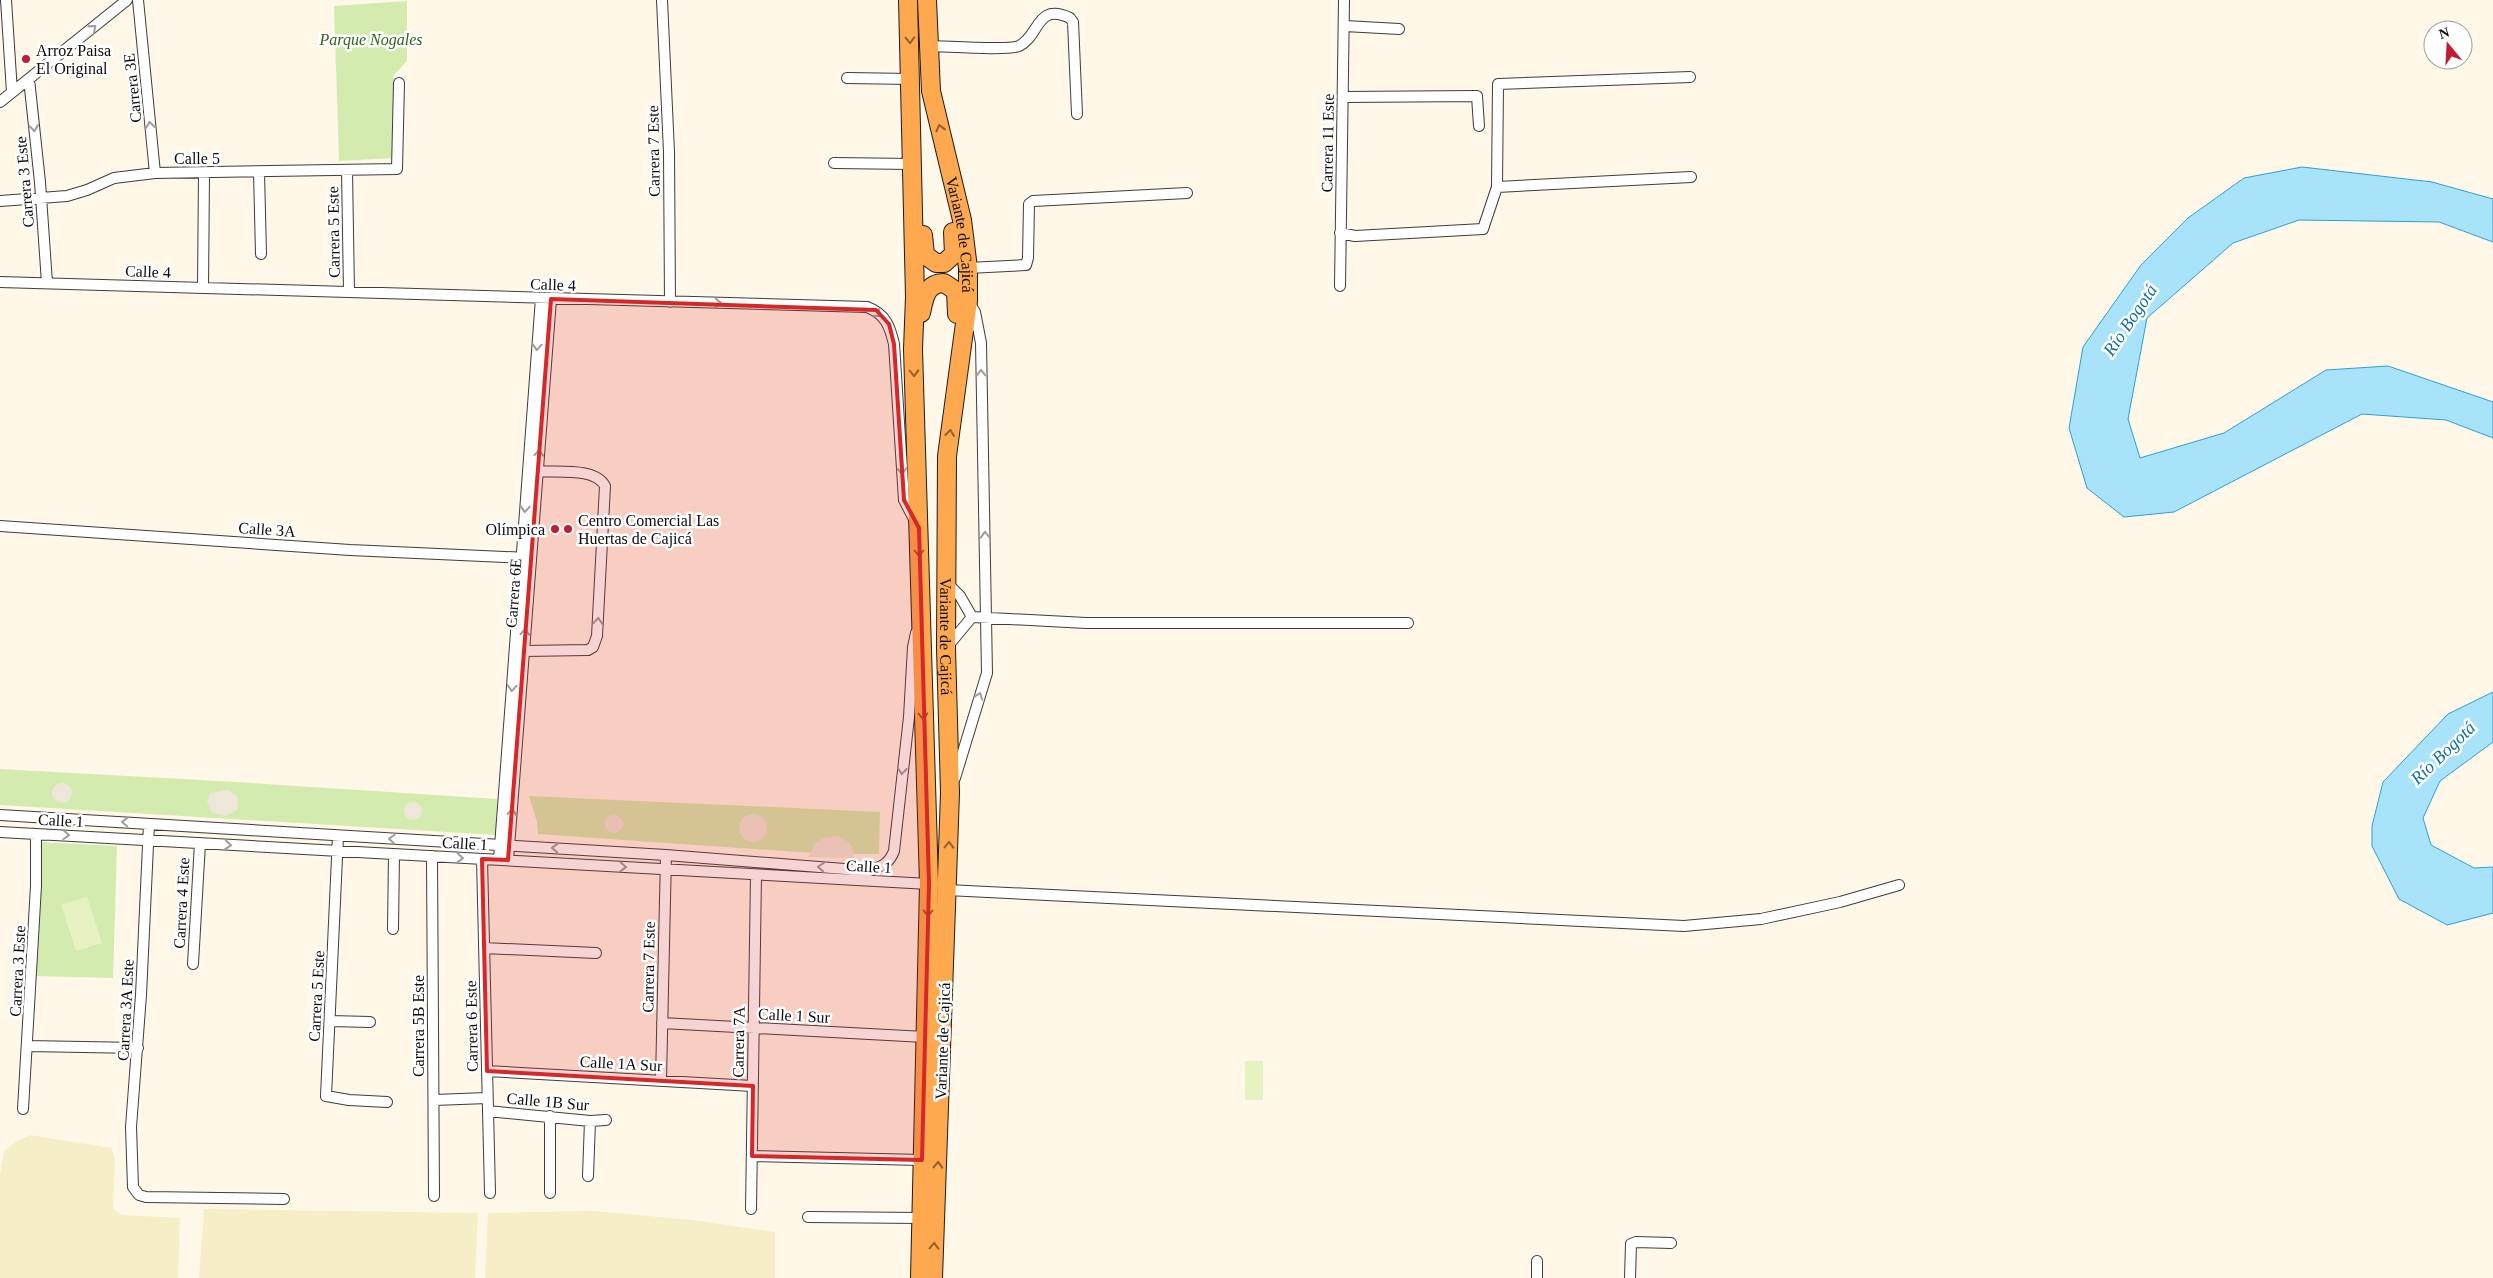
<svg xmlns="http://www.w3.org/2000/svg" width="2493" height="1278" font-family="'Times New Roman',serif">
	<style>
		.farmland { fill: #f6eec7 }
		.green { fill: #d4ebb0 }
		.pitch { fill: #e6f2c2 }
		.plaza { fill: #eee6d8 }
		.water { fill: #a9e3fa; stroke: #2ca1d5 }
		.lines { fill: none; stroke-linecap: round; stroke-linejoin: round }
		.minor-casing { stroke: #3d3d3d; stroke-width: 12 }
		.trunk-casing { stroke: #1b1b1b; stroke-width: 20 }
		.minor { stroke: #fff; stroke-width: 10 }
		.trunk { stroke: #fea850; stroke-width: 18 }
		.oneway { stroke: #9d9d9d }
		.oneway2 { stroke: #906130 }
		.marked { fill: #d62828; fill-opacity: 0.2; stroke: #d62828; stroke-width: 4; stroke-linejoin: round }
		.poi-dot { fill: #c11c33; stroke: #fff; stroke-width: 2 }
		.labels { text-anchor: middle; stroke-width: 5; stroke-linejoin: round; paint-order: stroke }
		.park-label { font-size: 16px; font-style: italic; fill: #2f6518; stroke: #fff }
		.poi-label { font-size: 16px; fill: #0a0a0a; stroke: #fff; text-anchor: start }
		.street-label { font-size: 16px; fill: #0a0a0a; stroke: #fff }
		.water-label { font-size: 18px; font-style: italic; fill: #0e6fa2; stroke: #fff }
	</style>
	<rect width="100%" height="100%" fill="#fff8e8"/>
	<path class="farmland" d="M 30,1135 L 111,1148 L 115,1159 L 113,1209 L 122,1215 L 180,1218 L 178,1278 L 0,1278 L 0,1174 L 4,1151 L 17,1141 Z
		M 204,1209 L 478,1213 L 475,1278 L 199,1278 Z
		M 594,1211 L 693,1220 L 775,1232 L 775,1278 L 485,1278 L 488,1213 Z"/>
	<path class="green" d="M 407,1 L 407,61 L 393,76 L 394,158 L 339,161 L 334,6 Z
		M 0,769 L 236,782 L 497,799 L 496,835 L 0,805 Z
		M 529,796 L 880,812 L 879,854 L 827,854 L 538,834 L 537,822 Z
		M 40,842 L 117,846 L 113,978 L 34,976 Z"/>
	<path class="pitch" d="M 87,897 L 102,943 L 76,951 L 61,905 Z
		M 1245,1061 L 1263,1061 L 1263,1100 L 1245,1100 Z"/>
	<path class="plaza" d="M52 793a10 10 0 1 1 20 0a10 10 0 1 1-20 0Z
		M 228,790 L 236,795 L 238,800 L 237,810 L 225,816 L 211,812 L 207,801 L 210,793 Z
		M404 811a9 9 0 1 1 18 0a9 9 0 1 1-18 0Z
		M739 828a14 14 0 1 1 28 0a14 14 0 1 1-28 0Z
		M605 824a9 9 0 1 1 18 0a9 9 0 1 1-18 0Z
		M 838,836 L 848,842 L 853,848 L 854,858 L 808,857 L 816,842 L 824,838 Z"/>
	<path class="water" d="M 2302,167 L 2432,182 L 2493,199 L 2493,242 L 2439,222 L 2299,220 L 2233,243 L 2147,318 L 2128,419 L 2140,458 L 2224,433 L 2326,370 L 2388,366 L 2493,402 L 2493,438 L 2446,420 L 2362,414 L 2174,512 L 2124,517 L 2087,488 L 2069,428 L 2083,347 L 2141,265 L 2188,218 L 2244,178 Z
		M 2493,692 L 2493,742 L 2440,781 L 2423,818 L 2431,845 L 2474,868 L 2493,867 L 2493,913 L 2447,925 L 2399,899 L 2372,846 L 2372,826 L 2383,782 L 2448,714 Z"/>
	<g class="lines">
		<g class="minor-casing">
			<path id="minor" d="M 6,0 L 12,92
				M 138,0 L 155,173
				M 662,0 L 669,152 L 670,302
				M 1345,26 L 1399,29
				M 928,46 C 945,46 1007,51 1019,46 C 1040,36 1036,2 1070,18 L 1073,22 L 1077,114
				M 847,78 L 911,79
				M 29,79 L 40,182 L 47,283
				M 1343,97 L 1477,96 L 1479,126
				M 0,102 L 127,0
				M 834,163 L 912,164
				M 347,171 L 349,292
				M 259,172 L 261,254
				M 1497,187 L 1691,177
				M 0,201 L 67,196 L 87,190 L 114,178 L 155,173 L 397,169 L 399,83
				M 1340,233 L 1355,236 L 1483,229 L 1497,187 L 1498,84 L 1690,77
				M 968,268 L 1026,265 L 1028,258 L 1029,204 L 1033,201 L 1187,193
				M 0,282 L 867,307 C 886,314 890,327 894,344 L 904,500 L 915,521
				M 1340,286 L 1344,0
				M 203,288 L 204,173
				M 0,526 L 350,550 L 528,558
				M 946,582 L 960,596 L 972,617
				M 972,617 L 1086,623 L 1408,623
				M 947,647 L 972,617
				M 524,651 L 588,650 L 593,647 L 597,636 L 605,486 C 595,467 557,473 538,471
				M 955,778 L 987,673 L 981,343 L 975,312 L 969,302
				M 0,815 L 666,855 L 870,871 C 882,866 889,864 894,851 L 909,717 L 913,647 L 916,633
				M 149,824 L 141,995 L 131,1127 L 133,1187 L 139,1195 L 146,1197 L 284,1199
				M 0,832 L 929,884
				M 338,836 L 326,1096 L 349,1100 L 387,1102
				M 432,856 L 434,1196
				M 482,859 L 490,1193
				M 499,860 L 541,298
				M 508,860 L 551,299
				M 947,890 L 1684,926 L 1761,919 L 1840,902 L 1899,885
				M 393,929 L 394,854
				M 484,948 L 596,953
				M 193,964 L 200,843
				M 330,1021 L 370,1022
				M 662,1023 L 925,1037
				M 28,1046 L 138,1048
				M 487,1071 L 753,1086
				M 661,1080 L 666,855
				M 434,1100 L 487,1098
				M 23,1109 L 36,886 L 36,834
				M 488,1111 L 590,1121 L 606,1120
				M 752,1156 L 922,1160
				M 588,1176 L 590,1121
				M 550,1193 L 550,1116
				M 751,1209 L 756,875
				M 808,1217 L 921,1218
				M 1537,1261 L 1537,1278
				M 1630,1278 L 1631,1244 L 1636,1242 L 1671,1243"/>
		</g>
		<g class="trunk-casing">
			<g id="trunk">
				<path d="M 908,0 L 915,297 L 913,349 L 929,884 L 920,1278"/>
				<path id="s1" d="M 927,0 L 931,91 L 962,220 L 968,268 L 968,301 L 947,456 L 946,648 L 950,793 L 933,1278"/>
				<path d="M 923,235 L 925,255 L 936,263 L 944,263 L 954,254 L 953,232"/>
				<path d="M 921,313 C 924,299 926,283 944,283 L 956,291 L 957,314"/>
			</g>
		</g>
		<use href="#minor" class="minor"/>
		<use href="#trunk" class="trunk"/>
	</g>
	<defs><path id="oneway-chevron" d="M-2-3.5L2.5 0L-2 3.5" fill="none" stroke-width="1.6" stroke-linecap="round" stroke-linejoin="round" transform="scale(1.25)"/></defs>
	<g class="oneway">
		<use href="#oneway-chevron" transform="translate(93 28) rotate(-40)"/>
		<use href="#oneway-chevron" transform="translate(150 125) rotate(-96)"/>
		<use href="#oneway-chevron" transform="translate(34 128) rotate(84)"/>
		<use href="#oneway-chevron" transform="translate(718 303) rotate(2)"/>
		<use href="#oneway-chevron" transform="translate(878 314) rotate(39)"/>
		<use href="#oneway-chevron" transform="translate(537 347) rotate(94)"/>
		<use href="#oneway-chevron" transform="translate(981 373) rotate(-91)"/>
		<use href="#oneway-chevron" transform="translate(539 453) rotate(-86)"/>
		<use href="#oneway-chevron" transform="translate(902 471) rotate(86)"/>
		<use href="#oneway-chevron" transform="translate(525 509) rotate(94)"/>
		<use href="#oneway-chevron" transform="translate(985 535) rotate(-92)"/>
		<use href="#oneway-chevron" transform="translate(598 621) rotate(-86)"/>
		<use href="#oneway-chevron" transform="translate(525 632) rotate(-86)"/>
		<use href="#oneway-chevron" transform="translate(512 688) rotate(94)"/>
		<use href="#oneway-chevron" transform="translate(979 696) rotate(-71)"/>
		<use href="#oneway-chevron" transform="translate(902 771) rotate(97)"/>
		<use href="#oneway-chevron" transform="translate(512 812) rotate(-85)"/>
		<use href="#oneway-chevron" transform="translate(125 822) rotate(-177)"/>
		<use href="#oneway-chevron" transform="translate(66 835) rotate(3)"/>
		<use href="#oneway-chevron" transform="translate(392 839) rotate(-177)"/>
		<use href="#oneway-chevron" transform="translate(228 845) rotate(4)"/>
		<use href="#oneway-chevron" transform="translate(555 848) rotate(-177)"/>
		<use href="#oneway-chevron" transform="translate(460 858) rotate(3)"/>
		<use href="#oneway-chevron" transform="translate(623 867) rotate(3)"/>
		<use href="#oneway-chevron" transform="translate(821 867) rotate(-176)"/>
	</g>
	<g class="oneway2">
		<use href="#oneway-chevron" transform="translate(910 40) rotate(88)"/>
		<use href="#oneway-chevron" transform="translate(940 128) rotate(-104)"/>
		<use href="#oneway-chevron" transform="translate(914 373) rotate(88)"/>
		<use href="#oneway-chevron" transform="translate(950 433) rotate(-83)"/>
		<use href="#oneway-chevron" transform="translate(919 553) rotate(90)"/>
		<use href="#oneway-chevron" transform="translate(923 716) rotate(88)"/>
		<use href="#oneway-chevron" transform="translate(949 845) rotate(-88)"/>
		<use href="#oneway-chevron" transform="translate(928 913) rotate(91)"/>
		<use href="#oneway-chevron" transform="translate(938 1165) rotate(-88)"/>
		<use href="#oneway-chevron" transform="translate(934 1246) rotate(-88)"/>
	</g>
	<path class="marked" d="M 551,299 L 876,310 L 889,324 L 894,344 L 904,500 L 919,528 L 929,884 L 922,1160 L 752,1156 L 753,1086 L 487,1071 L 482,859 L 508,860 Z"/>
	<g class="poi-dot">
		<circle cx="26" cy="59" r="5"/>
		<circle cx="555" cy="529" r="5"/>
		<circle cx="568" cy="529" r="5"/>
	</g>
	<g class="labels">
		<g class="park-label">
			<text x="371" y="45">Parque Nogales</text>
		</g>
		<g class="poi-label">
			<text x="36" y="56">Arroz Paisa<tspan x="36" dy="18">El Original</tspan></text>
			<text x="578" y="526">Centro Comercial Las<tspan x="578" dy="18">Huertas de Cajicá</tspan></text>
			<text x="545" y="535" text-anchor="end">Olímpica</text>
		</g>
		<g class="street-label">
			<text transform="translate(132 88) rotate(-96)" y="6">Carrera 3E</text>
			<text transform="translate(1327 143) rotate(-89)" y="6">Carrera 11 Este</text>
			<text transform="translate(653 151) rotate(-91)" y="6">Carrera 7 Este</text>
			<text x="197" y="164">Calle 5</text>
			<text transform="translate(24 182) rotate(-95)" y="6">Carrera 3 Este</text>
			<text transform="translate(333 232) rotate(-91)" y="6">Carrera 5 Este</text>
			<text dy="6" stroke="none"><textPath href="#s1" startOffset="238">Variante de Cajicá</textPath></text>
			<text transform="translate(148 271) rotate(2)" y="6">Calle 4</text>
			<text transform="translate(553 284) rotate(2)" y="6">Calle 4</text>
			<text transform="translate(267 529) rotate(4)" y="6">Calle 3A</text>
			<text transform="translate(513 593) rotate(-86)" y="6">Carrera 6E</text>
			<text dy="6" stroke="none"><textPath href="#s1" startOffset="642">Variante de Cajicá</textPath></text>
			<text transform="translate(61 820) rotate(3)" y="6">Calle 1</text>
			<text transform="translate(465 843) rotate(3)" y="6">Calle 1</text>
			<text transform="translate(869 866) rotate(3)" y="6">Calle 1</text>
			<text transform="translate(181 903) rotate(-87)" y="6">Carrera 4 Este</text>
			<text transform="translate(648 967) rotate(-89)" y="6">Carrera 7 Este</text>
			<text transform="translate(17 971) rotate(-87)" y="6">Carrera 3 Este</text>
			<text transform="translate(316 996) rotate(-87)" y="6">Carrera 5 Este</text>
			<text transform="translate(125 1010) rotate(-87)" y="6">Carrera 3A Este</text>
			<text transform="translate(794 1015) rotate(3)" y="6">Calle 1 Sur</text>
			<text transform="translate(418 1026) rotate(-90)" y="6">Carrera 5B Este</text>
			<text transform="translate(471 1026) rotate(-91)" y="6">Carrera 6 Este</text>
			<text transform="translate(942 1041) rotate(-88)" y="6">Variante de Cajicá</text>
			<text transform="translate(738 1042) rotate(-89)" y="6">Carrera 7A</text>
			<text transform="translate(621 1063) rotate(3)" y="6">Calle 1A Sur</text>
			<text transform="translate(548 1101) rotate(5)" y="6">Calle 1B Sur</text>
		</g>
		<g class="water-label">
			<text transform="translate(2130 320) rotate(-56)" y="6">Río Bogotá</text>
			<text transform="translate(2443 753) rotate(-44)" y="6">Río Bogotá</text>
		</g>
	</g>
	<g transform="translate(2448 45) rotate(342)"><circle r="24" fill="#ffffff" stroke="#9d9d9d"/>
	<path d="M0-4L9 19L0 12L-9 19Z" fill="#c11c33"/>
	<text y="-8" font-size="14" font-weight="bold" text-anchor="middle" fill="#0a0a0a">N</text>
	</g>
</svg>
